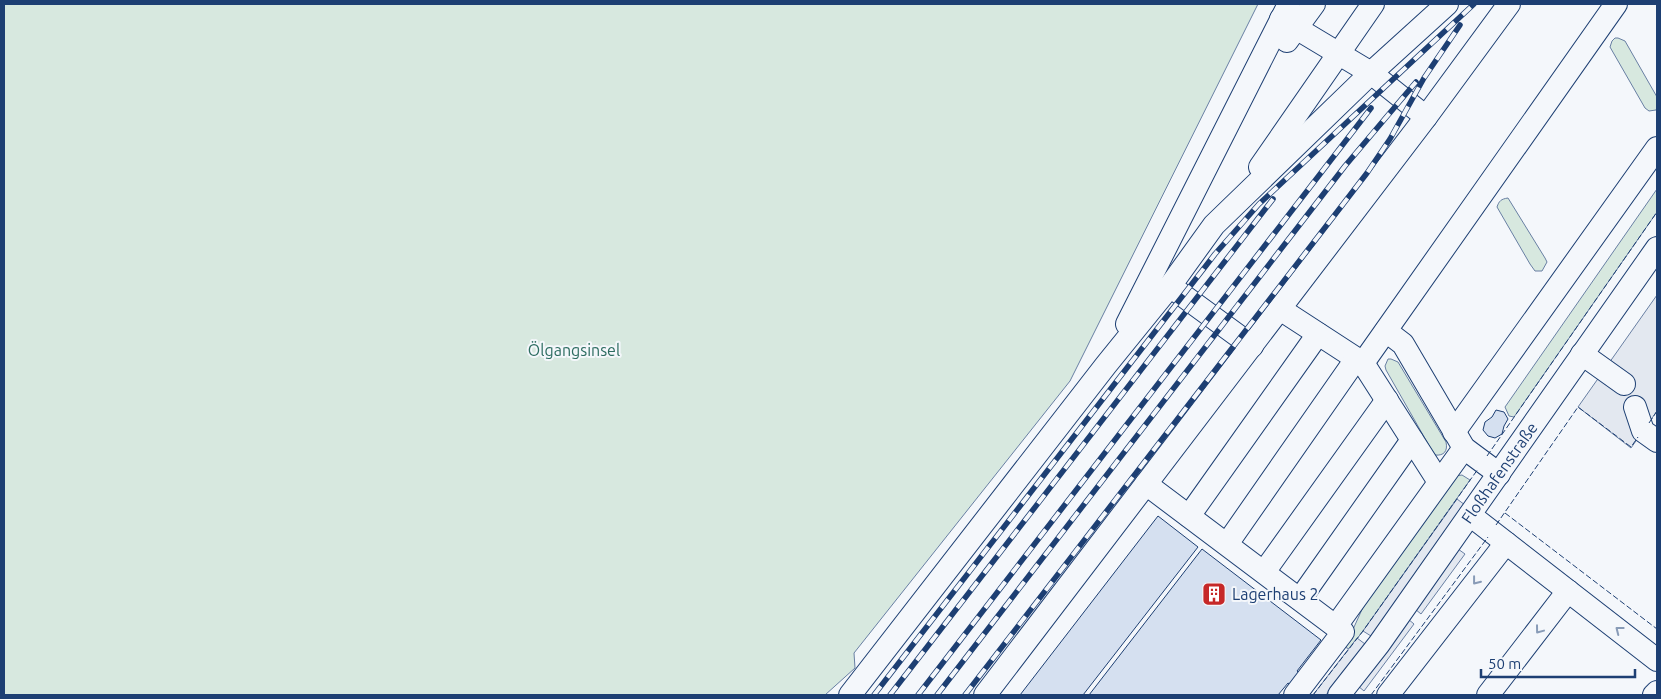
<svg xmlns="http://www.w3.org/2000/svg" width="1661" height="699" font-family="Ubuntu,sans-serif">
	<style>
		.green { fill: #d7e8df; stroke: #687fa3 }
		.parking { fill: #e3e8f0; stroke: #687fa3 }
		.building { fill: #d5e0f0; stroke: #1d3f73 }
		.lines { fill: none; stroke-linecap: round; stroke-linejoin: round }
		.minor-casing { stroke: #1d3f73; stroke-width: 24 }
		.minor { stroke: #f4f7fb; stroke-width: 22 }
		.rail-casing { stroke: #1d3f73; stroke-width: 5.5 }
		.rail { stroke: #f4f7fb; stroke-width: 4; stroke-dasharray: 11; stroke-linecap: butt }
		.fence { stroke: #1d3f73; stroke-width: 1; stroke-dasharray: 6 2.5; stroke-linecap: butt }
		.oneway { stroke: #889bb7 }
		.labels { text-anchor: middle; stroke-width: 4; stroke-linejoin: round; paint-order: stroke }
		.park-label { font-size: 16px; fill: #2c6c60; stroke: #f4f7fb }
		.street-label { font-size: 16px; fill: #1d3f73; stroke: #f4f7fb }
		.poi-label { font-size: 16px; fill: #1d3f73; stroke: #f4f7fb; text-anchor: start }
	</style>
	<rect width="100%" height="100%" fill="#f4f7fb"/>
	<path class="green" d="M 4,4 L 1258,4 L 1070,381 L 854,653 L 855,668 L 825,695 L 4,695 Z
		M 1615,38 L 1618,38 L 1625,41 L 1657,97 L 1657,108 L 1656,110 L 1649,111 L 1645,108 L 1610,47 L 1612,41 Z
		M 1657,189 L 1657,212 L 1514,417 L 1509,416 L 1505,407 Z
		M 1508,198 L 1545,258 L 1547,262 L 1542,271 L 1535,271 L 1530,264 L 1497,207 C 1499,201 1501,199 1508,198 Z
		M 1388,359 L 1391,359 L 1398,362 L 1446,442 C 1448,451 1444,456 1435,455 L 1431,449 L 1386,370 L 1385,366 Z
		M 1462,475 L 1470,480 L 1363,631 L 1349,649 L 1345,647 L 1364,605 L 1455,476 Z"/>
	<path class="parking" d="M 1657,295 L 1657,411 L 1631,448 L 1578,407 Z
		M 1457,499 L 1465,505 L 1371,636 L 1363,631 Z
		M 1458,549 L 1465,554 L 1421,614 L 1415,609 Z
		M 1408,619 L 1414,624 L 1364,691 L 1358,686 Z
		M 1357,638 L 1365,644 L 1326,695 L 1313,695 Z"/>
	<path class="building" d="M 1496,410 L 1504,412 L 1508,419 L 1504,426 L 1502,434 L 1495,438 L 1488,436 L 1483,430 L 1485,422 L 1492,417 Z
		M 1158,516 L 1198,547 L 1083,695 L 1020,695 Z
		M 1202,549 L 1321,640 L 1297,671 L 1303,676 L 1294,687 L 1288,683 L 1278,695 L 1089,695 Z"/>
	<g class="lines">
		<g class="minor-casing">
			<g id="minor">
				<path d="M 1281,19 L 1371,73 L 1426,117"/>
				<path d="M 1287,41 L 1314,4"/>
				<path d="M 1260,167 L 1373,4"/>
				<path d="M 1170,286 L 1252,346"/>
				<path d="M 1280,309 L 1363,363 L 1439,482"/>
				<path d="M 1127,324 L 1289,4"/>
				<path d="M 1386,331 L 1403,344 L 1464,448 L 1499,474"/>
				<path d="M 1582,354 L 1624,384"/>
				<path d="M 1363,363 L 1616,4"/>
				<path d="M 1635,407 L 1643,431 L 1657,441"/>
				<path d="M 1454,432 L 1657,148"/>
				<path d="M 1146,484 L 1343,632 L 1295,695"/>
				<path d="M 1470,515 L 1657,660"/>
				<path d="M 1189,516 L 1318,334"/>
				<path d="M 1227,544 L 1356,359"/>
				<path d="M 1264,572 L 1387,400"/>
				<path d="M 1300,599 L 1412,440"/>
				<path d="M 1336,626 L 1464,448"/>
				<path d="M 850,695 L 1106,365 L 1170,286 L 1214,225 L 1371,73 L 1447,4"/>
				<path d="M 985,695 L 1426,117 L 1509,4"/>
				<path id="s1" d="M 1339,695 L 1379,644 L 1657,248"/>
				<path d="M 1388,695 L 1506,543"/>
				<path d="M 1488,695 L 1568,591"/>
				<path d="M 1654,695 L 1657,692"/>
			</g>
		</g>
		<use href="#minor" class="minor"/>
		<g class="rail-casing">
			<path id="rail" d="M 874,695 L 1215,254 L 1259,204 L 1474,4
				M 890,695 L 1273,199
				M 918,695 L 1371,108
				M 937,695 L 1345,166 L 1416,82
				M 965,695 L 1367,173 L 1390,139 L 1424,78 L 1460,25"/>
		</g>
		<use href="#rail" class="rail"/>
		<path class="fence" d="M 1649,423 L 1657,411
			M 1487,456 L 1657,212
			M 1505,513 L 1657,629
			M 1496,525 L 1578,407 L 1631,447 L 1638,437
			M 1313,695 L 1363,631 L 1478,469
			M 1371,695 L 1488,537"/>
	</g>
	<defs><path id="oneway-chevron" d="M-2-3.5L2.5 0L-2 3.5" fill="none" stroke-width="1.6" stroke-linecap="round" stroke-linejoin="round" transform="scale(1.25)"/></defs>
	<g class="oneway">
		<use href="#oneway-chevron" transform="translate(1476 581) rotate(128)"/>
		<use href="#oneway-chevron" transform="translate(1539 630) rotate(127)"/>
		<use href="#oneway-chevron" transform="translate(1619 630) rotate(-142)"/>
	</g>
	<defs>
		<g id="building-square" transform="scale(1.25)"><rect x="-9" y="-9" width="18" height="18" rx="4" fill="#c62828" stroke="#f4f7fb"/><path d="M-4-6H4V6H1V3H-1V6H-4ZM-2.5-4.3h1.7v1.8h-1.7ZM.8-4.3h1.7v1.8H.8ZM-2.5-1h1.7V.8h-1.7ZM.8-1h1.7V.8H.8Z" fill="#fff"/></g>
	</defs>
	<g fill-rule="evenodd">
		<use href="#building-square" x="1214" y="594"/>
	</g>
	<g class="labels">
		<g class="park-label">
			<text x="574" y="356">Ölgangsinsel</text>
		</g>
		<g class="street-label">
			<text dy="6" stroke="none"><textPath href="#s1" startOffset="274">Floßhafenstraße</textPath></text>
		</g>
		<g class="poi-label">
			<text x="1232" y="600">Lagerhaus 2</text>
		</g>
	</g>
	<rect width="1661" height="699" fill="none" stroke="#1d3f73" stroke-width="10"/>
	<path d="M1481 669v8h154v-8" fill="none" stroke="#1d3f73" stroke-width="2.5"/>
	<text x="1488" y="669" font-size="15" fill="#1d3f73" stroke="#f4f7fb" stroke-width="4" paint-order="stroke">50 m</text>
</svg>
